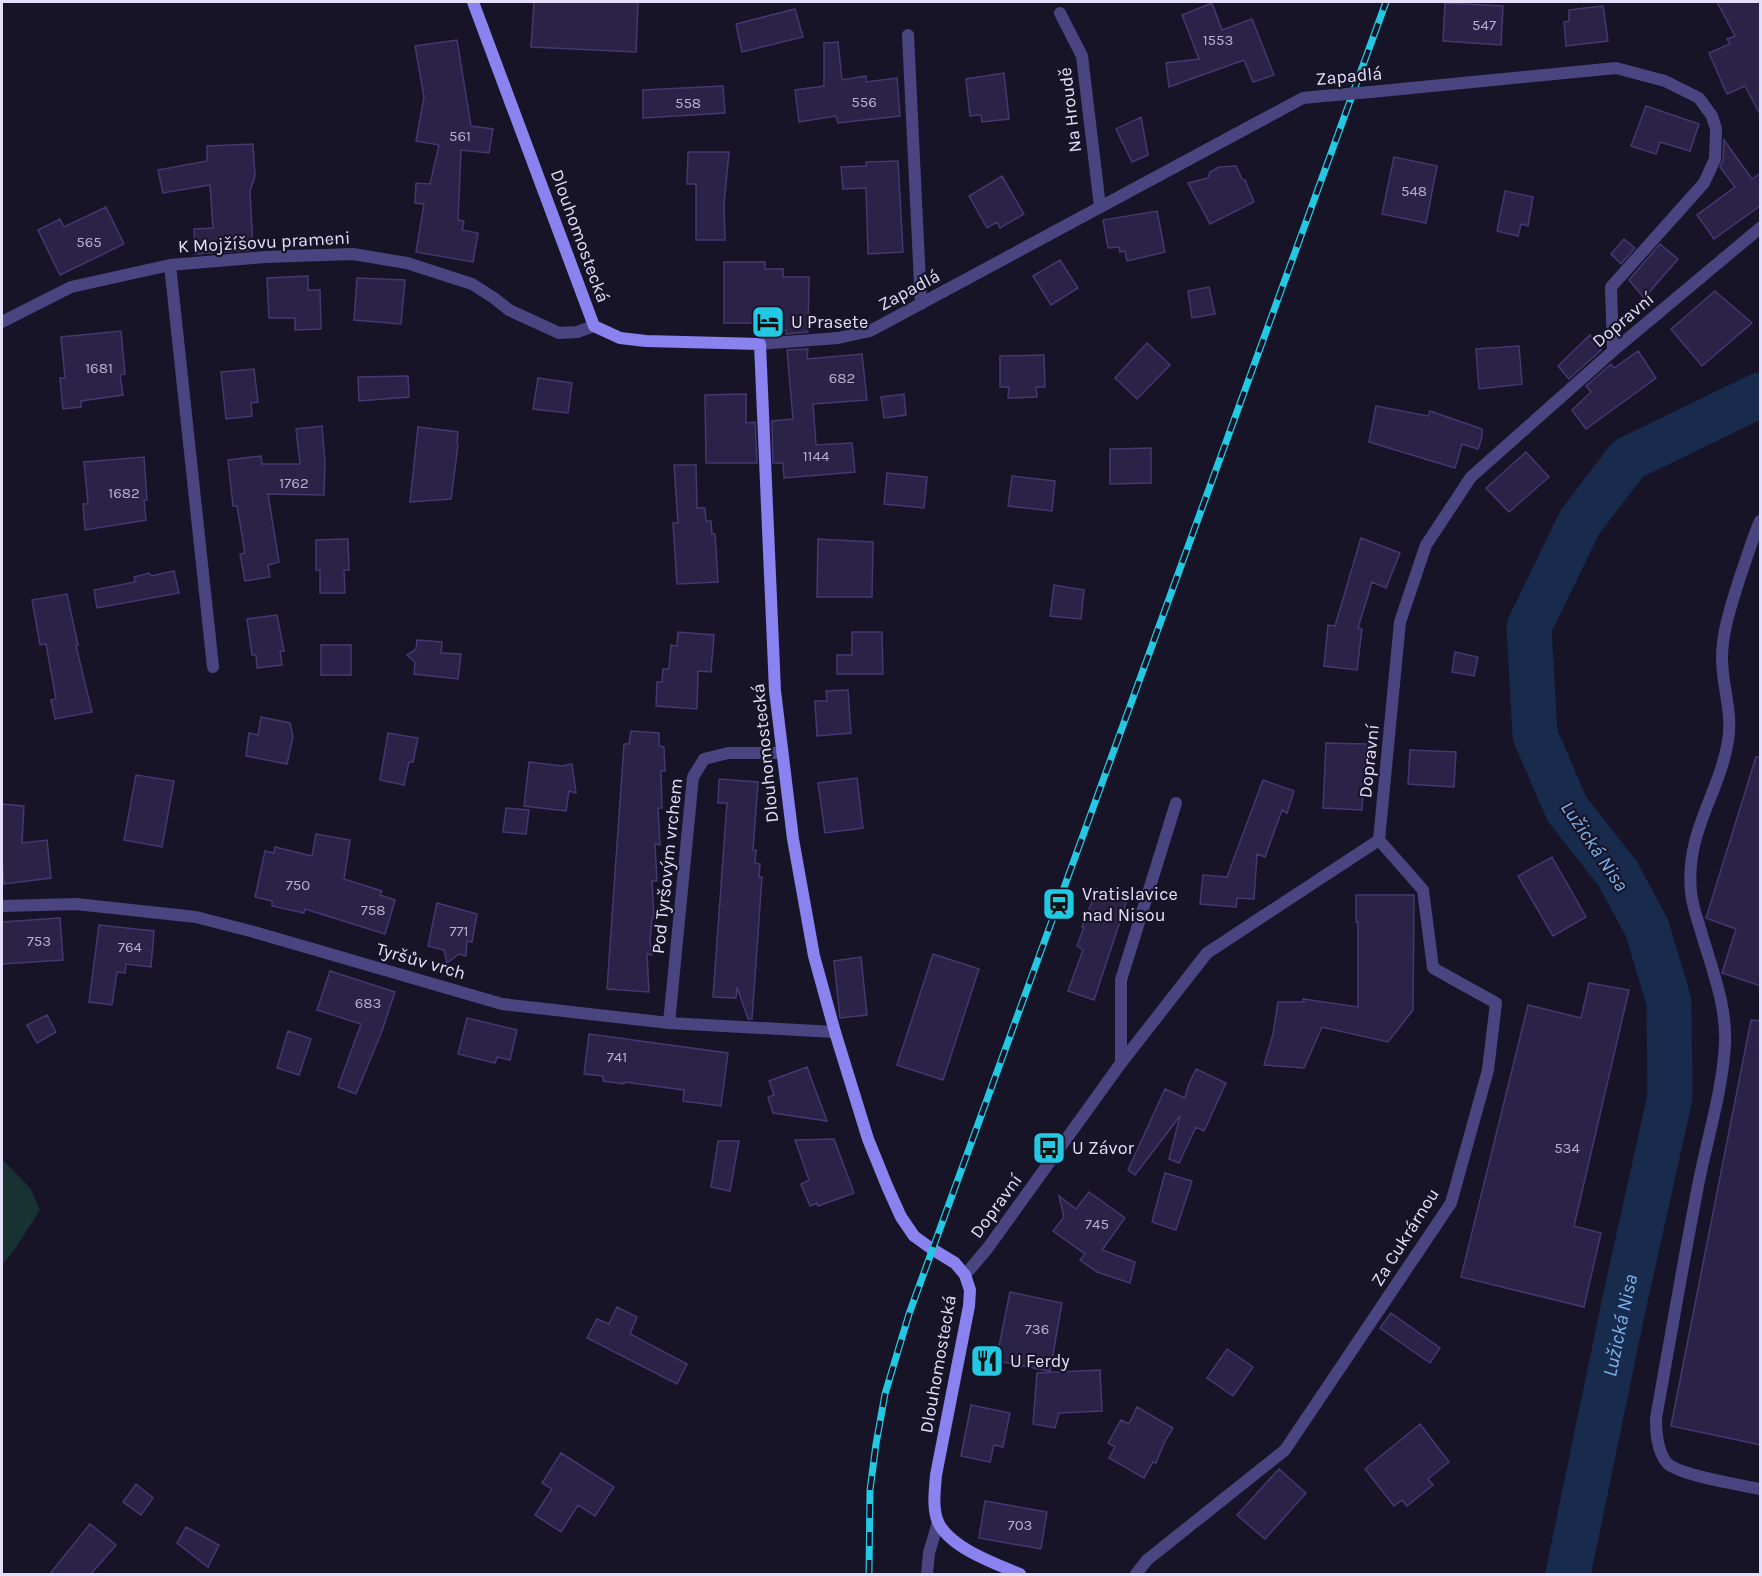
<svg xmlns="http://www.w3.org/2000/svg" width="1762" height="1576" font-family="Karla,sans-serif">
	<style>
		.green { fill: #183131 }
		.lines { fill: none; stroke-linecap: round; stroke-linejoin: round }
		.river { stroke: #182b4d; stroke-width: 45 }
		.building { fill: #2b2247; stroke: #453770; stroke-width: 1.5 }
		.lane { stroke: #4a4581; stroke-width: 12 }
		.street { stroke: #4a4581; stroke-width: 12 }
		.secondary { stroke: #8982ef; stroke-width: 12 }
		.rail-casing { stroke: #23c8e3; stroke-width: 7 }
		.rail { stroke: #181428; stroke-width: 4.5; stroke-dasharray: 14; stroke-linecap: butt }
		.street-bridge { stroke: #4a4581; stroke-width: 12 }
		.labels { text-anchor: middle; stroke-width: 4.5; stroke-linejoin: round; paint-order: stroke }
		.number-label { font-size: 15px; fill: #b5b0ce }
		.street-label { font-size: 18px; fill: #e3dffb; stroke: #181428 }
		.poi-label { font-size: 18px; fill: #e3dffb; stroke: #181428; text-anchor: start }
		.water-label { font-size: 20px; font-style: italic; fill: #7ab3ee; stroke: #181428 }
	</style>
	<rect width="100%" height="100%" fill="#181428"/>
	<path class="green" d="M 2,1159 L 30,1188 L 40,1210 L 15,1249 L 2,1265 Z"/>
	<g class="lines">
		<path class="river" id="s1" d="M 1568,1574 L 1624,1304 L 1670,1097 L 1669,1002 L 1647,928 L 1618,874 L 1567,809 L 1535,735 L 1529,627 L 1580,522 L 1628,459 L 1760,395"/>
	</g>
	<path class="building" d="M 534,2 L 638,2 L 636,52 L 531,47 Z
		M 1717,2 L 1761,2 L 1761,116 L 1745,86 L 1727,94 L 1709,53 L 1730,44 L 1727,39 L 1735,36 Z
		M 1212,3 L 1222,30 L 1252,19 L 1274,75 L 1253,82 L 1244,60 L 1169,87 L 1166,63 L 1199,59 L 1182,15 Z
		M 1445,3 L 1503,6 L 1501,45 L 1443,41 Z
		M 1603,6 L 1608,41 L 1566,46 L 1564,22 L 1569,21 L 1569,10 Z
		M 795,9 L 803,37 L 742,52 L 736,24 Z
		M 457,40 L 471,126 L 493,129 L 489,153 L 461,150 L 458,220 L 464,221 L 462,230 L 478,233 L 473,262 L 416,252 L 424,204 L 415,203 L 416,183 L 430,184 L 439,145 L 416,141 L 424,97 L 415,46 Z
		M 838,42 L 842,80 L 866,76 L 866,82 L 897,78 L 900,116 L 838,123 L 836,116 L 799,122 L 795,90 L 824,86 L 824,43 Z
		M 1004,73 L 1009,119 L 982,122 L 981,115 L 970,116 L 966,79 Z
		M 723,86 L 725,113 L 643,118 L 643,90 Z
		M 1646,106 L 1699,124 L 1690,151 L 1660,142 L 1656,154 L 1631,146 Z
		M 1141,117 L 1148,155 L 1132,162 L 1116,129 Z
		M 1724,140 L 1752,179 L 1761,173 L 1761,205 L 1714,239 L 1697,215 L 1735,187 L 1720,167 L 1723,160 Z
		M 253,144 L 255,176 L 250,191 L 253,250 L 195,254 L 194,229 L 213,228 L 210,185 L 163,193 L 158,170 L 207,161 L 207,146 Z
		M 688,152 L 729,152 L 724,204 L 725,240 L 696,240 L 696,184 L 687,184 Z
		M 1394,157 L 1437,166 L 1426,223 L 1382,214 Z
		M 898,161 L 903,252 L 868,254 L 866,188 L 843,189 L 841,167 L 866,166 L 866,162 Z
		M 1236,166 L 1242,179 L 1245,180 L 1254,202 L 1210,224 L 1188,183 L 1208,178 L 1210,172 L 1219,167 Z
		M 1002,176 L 1024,214 L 1000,228 L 997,222 L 987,228 L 969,196 Z
		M 1505,191 L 1533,197 L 1528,226 L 1521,224 L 1518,236 L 1497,231 Z
		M 106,207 L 124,244 L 60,275 L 38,230 L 60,219 L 64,227 Z
		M 1157,211 L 1165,252 L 1127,261 L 1125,251 L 1120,252 L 1119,247 L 1108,248 L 1103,220 Z
		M 1624,239 L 1635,248 L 1621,264 L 1611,254 Z
		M 1660,244 L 1678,259 L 1644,298 L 1629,280 Z
		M 1060,260 L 1078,288 L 1051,305 L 1033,276 Z
		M 724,262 L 765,262 L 765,269 L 783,269 L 783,277 L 809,277 L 808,332 L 786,334 L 786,330 L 768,329 L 767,323 L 724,323 Z
		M 308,276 L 308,290 L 320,290 L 321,329 L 295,330 L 295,318 L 269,318 L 267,278 Z
		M 357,278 L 405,280 L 401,324 L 354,320 Z
		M 1209,287 L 1215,314 L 1192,318 L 1188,291 Z
		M 1715,291 L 1752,323 L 1702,366 L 1671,329 Z
		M 121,331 L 125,374 L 120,375 L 123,395 L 81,401 L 81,407 L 63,409 L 60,378 L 65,378 L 61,337 Z
		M 1590,335 L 1601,350 L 1569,379 L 1558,366 Z
		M 1147,343 L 1170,365 L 1137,399 L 1115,378 Z
		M 1519,346 L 1522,384 L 1479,389 L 1476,349 Z
		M 808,349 L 807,359 L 862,354 L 867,400 L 813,404 L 816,445 L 852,443 L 855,472 L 784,478 L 783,463 L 773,463 L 772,421 L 793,419 L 787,350 Z
		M 1638,351 L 1656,378 L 1586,429 L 1572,410 L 1591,392 L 1586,386 L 1611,364 L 1614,368 Z
		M 1044,355 L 1045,387 L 1036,387 L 1037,397 L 1008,398 L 1009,387 L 1000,387 L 1000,356 Z
		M 254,369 L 258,402 L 251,403 L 252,416 L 226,419 L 221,372 Z
		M 408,376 L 409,397 L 359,401 L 358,377 Z
		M 538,378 L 572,383 L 568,413 L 533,409 Z
		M 746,394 L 746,423 L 755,422 L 757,463 L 706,463 L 705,395 Z
		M 904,394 L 906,415 L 884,418 L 881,397 Z
		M 1376,406 L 1428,416 L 1430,411 L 1482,429 L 1482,437 L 1478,449 L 1462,444 L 1455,468 L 1369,442 Z
		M 322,426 L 325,463 L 324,495 L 268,494 L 279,562 L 268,565 L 270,577 L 245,581 L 240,554 L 245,553 L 237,506 L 233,506 L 228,460 L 261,456 L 262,464 L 300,464 L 296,429 Z
		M 418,427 L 458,432 L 457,444 L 458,445 L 451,499 L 410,502 Z
		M 1151,448 L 1151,483 L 1110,484 L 1110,449 Z
		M 1526,452 L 1549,477 L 1509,512 L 1486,488 Z
		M 144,457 L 147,500 L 144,500 L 146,520 L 85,530 L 83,504 L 88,504 L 84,462 Z
		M 674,465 L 696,465 L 697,508 L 705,508 L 706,521 L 711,521 L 712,534 L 715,534 L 718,582 L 677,584 L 673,523 L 678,523 Z
		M 887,473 L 927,477 L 924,508 L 884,504 Z
		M 1012,476 L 1055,481 L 1052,511 L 1008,506 Z
		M 1361,538 L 1400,553 L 1386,588 L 1372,582 L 1358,628 L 1362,629 L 1357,670 L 1324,666 L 1328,625 L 1335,626 Z
		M 348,539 L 349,570 L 344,570 L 345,593 L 320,593 L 320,570 L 316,570 L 316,540 Z
		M 818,539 L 873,542 L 872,597 L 817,597 Z
		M 174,571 L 179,593 L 97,608 L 94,590 L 135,582 L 134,577 L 149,573 L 151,576 Z
		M 1054,585 L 1084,590 L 1081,619 L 1050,616 Z
		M 67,594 L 78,645 L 76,646 L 92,712 L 55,719 L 51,700 L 56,699 L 46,644 L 40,645 L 32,600 Z
		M 277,615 L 284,651 L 280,651 L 282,665 L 257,668 L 256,655 L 252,655 L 247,619 Z
		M 678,632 L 714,635 L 711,672 L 698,671 L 697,709 L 656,706 L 657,682 L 662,682 L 663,669 L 669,669 L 671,645 L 677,646 Z
		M 852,632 L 882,632 L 883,674 L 837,674 L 837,655 L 852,655 Z
		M 417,640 L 442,642 L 441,653 L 461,654 L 458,679 L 414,674 L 415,662 L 407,655 L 416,649 Z
		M 321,645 L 351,645 L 351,675 L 321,675 Z
		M 1455,652 L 1478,657 L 1474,676 L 1452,672 Z
		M 848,690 L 851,733 L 817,736 L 815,701 L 827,701 L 826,691 Z
		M 261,717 L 290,723 L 293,737 L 287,764 L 246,756 L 249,733 L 258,735 Z
		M 631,731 L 659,733 L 659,746 L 664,747 L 665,771 L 661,771 L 662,808 L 658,808 L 660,845 L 655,844 L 657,881 L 652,881 L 654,918 L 652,918 L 650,941 L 652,955 L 647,954 L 649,992 L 607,989 L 624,744 L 629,744 Z
		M 388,733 L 418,738 L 413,762 L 409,762 L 404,785 L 380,780 Z
		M 1326,743 L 1366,744 L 1362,810 L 1323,808 Z
		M 1410,750 L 1456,752 L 1454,787 L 1408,784 Z
		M 1756,757 L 1761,757 L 1761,986 L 1722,973 L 1736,929 L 1706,918 Z
		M 529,762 L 562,766 L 572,764 L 576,793 L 569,791 L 566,811 L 524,806 Z
		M 136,775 L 174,781 L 162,847 L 124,840 Z
		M 857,778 L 863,828 L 825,833 L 818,783 Z
		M 719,779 L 758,782 L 753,850 L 756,850 L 755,863 L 760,864 L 759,877 L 762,877 L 752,1019 L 748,1019 L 737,987 L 736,998 L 713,997 L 727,803 L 718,803 Z
		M 1263,780 L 1294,791 L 1287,813 L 1282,810 L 1265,857 L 1257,854 L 1254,899 L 1237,898 L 1236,907 L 1200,904 L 1203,875 L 1227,877 Z
		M 2,804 L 24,806 L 22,843 L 47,840 L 51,878 L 4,884 L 2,859 Z
		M 506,808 L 529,810 L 526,834 L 503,832 Z
		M 316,834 L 350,840 L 344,879 L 382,891 L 380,895 L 395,900 L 385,934 L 305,909 L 304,913 L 272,906 L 272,901 L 255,897 L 265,851 L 274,853 L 275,847 L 312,856 Z
		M 1552,857 L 1586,917 L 1553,936 L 1518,876 Z
		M 1097,889 L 1127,900 L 1094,1000 L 1068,991 L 1083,950 L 1077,946 L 1084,927 L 1082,927 Z
		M 1356,895 L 1414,895 L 1413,1010 L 1388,1042 L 1322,1027 L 1304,1068 L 1264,1065 L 1273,1034 L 1278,1002 L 1304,1002 L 1303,999 L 1358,1007 L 1358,922 L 1356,922 Z
		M 437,903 L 477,914 L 472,942 L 467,941 L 466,956 L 459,954 L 447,963 L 444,950 L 428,946 Z
		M 60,918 L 63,960 L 2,964 L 2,922 Z
		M 99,925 L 154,931 L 151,967 L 126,964 L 125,973 L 117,972 L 112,1005 L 89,1002 Z
		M 933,954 L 979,969 L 943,1080 L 897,1065 Z
		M 861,957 L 867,1015 L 840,1018 L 834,961 Z
		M 330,971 L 395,992 L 382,1031 L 356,1094 L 338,1087 L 361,1024 L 317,1010 Z
		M 1589,983 L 1629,990 L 1574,1226 L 1601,1233 L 1584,1307 L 1461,1277 L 1528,1005 L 1581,1018 Z
		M 47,1015 L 56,1032 L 37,1043 L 27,1025 Z
		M 467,1018 L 517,1030 L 510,1060 L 497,1057 L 495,1063 L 458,1054 Z
		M 1751,1020 L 1761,1021 L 1761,1445 L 1671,1426 Z
		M 288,1031 L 311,1039 L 299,1075 L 277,1068 Z
		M 589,1034 L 728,1053 L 721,1106 L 683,1101 L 684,1090 L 624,1082 L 624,1084 L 603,1081 L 603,1076 L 584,1074 Z
		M 807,1067 L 827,1121 L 773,1113 L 768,1097 L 774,1095 L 769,1081 Z
		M 1196,1069 L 1226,1083 L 1204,1131 L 1196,1127 L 1179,1163 L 1169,1159 L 1180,1116 L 1135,1175 L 1128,1170 L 1165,1089 L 1185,1098 L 1188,1086 Z
		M 834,1139 L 854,1193 L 818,1206 L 817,1203 L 810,1206 L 801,1184 L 809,1180 L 795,1140 Z
		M 718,1141 L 739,1141 L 730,1191 L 711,1187 Z
		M 1165,1173 L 1192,1181 L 1176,1230 L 1152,1222 Z
		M 1089,1192 L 1125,1218 L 1102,1250 L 1135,1262 L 1130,1283 L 1097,1272 L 1080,1260 L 1085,1254 L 1053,1231 L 1064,1217 L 1059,1196 L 1076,1209 Z
		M 1010,1292 L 1062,1303 L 1050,1371 L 996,1361 Z
		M 617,1307 L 637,1317 L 630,1334 L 687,1364 L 677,1384 L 587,1338 L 597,1319 L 609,1324 Z
		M 1391,1313 L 1440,1348 L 1430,1363 L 1380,1328 Z
		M 1227,1349 L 1253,1367 L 1233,1396 L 1207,1378 Z
		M 1100,1370 L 1102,1411 L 1059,1413 L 1055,1428 L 1033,1424 L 1037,1373 Z
		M 971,1405 L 1010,1413 L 1003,1447 L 994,1445 L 990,1462 L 961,1456 Z
		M 1137,1407 L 1173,1428 L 1165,1441 L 1156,1463 L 1153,1462 L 1144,1478 L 1109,1458 L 1115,1447 L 1108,1443 L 1121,1420 L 1129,1424 Z
		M 1420,1424 L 1449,1462 L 1428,1479 L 1433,1485 L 1407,1506 L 1402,1500 L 1394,1506 L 1365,1469 Z
		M 561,1453 L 614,1487 L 595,1516 L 578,1505 L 561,1532 L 535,1515 L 552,1489 L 542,1483 Z
		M 1279,1469 L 1306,1493 L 1265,1539 L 1237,1515 Z
		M 136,1484 L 153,1498 L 141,1515 L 123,1502 Z
		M 985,1501 L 1047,1512 L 1041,1549 L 979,1538 Z
		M 90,1524 L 116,1545 L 90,1575 L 49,1575 Z
		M 186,1527 L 219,1545 L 208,1567 L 177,1543 Z"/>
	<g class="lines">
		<path class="lane" d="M 908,35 L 921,304
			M 1760,521 C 1752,539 1747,558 1740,577 C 1732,603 1722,631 1722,658 C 1722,687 1733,712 1728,741 C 1719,795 1685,832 1691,892 C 1692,904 1696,916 1700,928 C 1711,967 1727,1004 1725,1045 C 1722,1093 1707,1139 1698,1186 C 1683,1263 1670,1341 1656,1418 C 1656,1433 1657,1451 1667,1463 C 1678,1475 1741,1485 1760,1489
			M 1121,1063 L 1121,980 L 1176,803"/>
		<path class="street" d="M 1060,13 L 1082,56 L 1100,207
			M 1371,92 L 1616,68 L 1665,81 L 1699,98 L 1712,116 L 1716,129 L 1715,159 L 1704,183 L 1611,287 L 1613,351
			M 170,265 L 213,667
			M 2,322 L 71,287 L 170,265 L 265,257 L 353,254 L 407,263 L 472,284 L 494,298 L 509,310 L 559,333 L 577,332 L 594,326
			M 760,344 L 838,338 L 870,331 L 1303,98 L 1323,96
			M 1379,840 L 1400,622 L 1426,545 L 1471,477 L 1613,351 L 1760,228
			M 2,906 L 76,904 L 196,917 L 254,932 L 502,1004 L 669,1023 L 835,1032
			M 669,1023 L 693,777 L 704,759 L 728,753 L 782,753
			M 965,1275 L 987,1249 L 1121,1063 L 1207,953 L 1379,840
			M 927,1574 L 929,1553 L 938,1522
			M 1136,1574 L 1147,1560 L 1285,1450 L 1451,1203 L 1488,1070 L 1496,1003 L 1433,968 L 1423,890 L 1379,840"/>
		<path class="secondary" d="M 473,2 L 594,326 L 620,338 L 646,341 L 760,344 L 775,691 L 793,839 L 814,956 L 835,1032 L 868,1139 L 887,1186 L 901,1217 L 914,1236 L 932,1249 L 955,1263 L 965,1275 L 970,1290 L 969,1306 L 936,1475 C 935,1490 932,1507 938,1522 C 950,1548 996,1564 1020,1574"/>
		<g class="rail-casing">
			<path id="rail" d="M 869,1574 L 870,1490 L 876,1444 L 885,1394 L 909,1314 L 1386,2"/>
		</g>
		<use href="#rail" class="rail"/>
		<path class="street-bridge" d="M 1323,96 L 1371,92"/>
	</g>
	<defs>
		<g id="hotel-square" transform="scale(1.725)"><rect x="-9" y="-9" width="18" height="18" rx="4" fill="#23c8e3" stroke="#181428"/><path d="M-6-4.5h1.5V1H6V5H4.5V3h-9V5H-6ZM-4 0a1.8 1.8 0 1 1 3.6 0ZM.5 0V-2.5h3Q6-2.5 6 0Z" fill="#111"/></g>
		<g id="station-square" transform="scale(1.725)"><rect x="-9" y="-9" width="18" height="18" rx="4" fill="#23c8e3" stroke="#181428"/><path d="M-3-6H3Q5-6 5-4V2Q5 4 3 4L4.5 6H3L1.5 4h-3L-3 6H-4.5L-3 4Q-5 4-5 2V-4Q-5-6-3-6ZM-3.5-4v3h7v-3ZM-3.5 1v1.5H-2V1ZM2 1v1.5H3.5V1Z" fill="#111"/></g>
		<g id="bus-square" transform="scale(1.725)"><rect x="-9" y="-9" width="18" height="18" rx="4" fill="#23c8e3" stroke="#181428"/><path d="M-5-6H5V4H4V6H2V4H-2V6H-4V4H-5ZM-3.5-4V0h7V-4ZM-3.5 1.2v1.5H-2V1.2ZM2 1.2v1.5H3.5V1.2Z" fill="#111"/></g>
		<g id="restaurant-square" transform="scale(1.725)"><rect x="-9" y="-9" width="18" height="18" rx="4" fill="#23c8e3" stroke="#181428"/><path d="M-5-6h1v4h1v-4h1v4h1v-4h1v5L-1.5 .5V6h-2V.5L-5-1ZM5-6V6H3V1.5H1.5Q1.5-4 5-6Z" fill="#111"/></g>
	</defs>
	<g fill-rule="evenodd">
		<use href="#hotel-square" x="768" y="322"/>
		<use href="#station-square" x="1059" y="904"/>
		<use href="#bus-square" x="1049" y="1148"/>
		<use href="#restaurant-square" x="987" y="1361"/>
	</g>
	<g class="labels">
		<g class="number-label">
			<text x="1484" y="30">547</text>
			<text x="1218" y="45">1553</text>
			<text x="864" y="107">556</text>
			<text x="688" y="108">558</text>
			<text x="460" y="141">561</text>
			<text x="1414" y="196">548</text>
			<text x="89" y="247">565</text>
			<text x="99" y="373">1681</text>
			<text x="842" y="383">682</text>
			<text x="816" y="461">1144</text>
			<text x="294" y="488">1762</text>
			<text x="124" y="498">1682</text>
			<text x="298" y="890">750</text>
			<text x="373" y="915">758</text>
			<text x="459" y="936">771</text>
			<text x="39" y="946">753</text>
			<text x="130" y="952">764</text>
			<text x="368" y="1008">683</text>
			<text x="617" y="1062">741</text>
			<text x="1567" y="1153">534</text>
			<text x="1097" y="1229">745</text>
			<text x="1037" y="1334">736</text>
			<text x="1020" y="1530">703</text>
		</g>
		<g class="street-label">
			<text transform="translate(1349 76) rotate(-5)" y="6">Zapadlá</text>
			<text transform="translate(1070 110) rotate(-97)" y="6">Na Hroudě</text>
			<text transform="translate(580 236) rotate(70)" y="6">Dlouhomostecká</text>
			<text transform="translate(264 242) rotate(-3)" y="6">K Mojžíšovu prameni</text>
			<text transform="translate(909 290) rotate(-28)" y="6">Zapadlá</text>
			<text transform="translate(1623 320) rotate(-40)" y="6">Dopravní</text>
			<text transform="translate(765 753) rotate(-96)" y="6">Dlouhomostecká</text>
			<text transform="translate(1369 761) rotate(-84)" y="6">Dopravní</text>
			<text transform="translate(667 866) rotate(-84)" y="6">Pod Tyršovým vrchem</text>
			<text transform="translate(421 961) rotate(16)" y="6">Tyršův vrch</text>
			<text transform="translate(996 1206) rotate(-54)" y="6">Dopravní</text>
			<text transform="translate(1405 1237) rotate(-58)" y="6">Za Cukrárnou</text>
			<text transform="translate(938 1364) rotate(-80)" y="6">Dlouhomostecká</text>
		</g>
		<g class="poi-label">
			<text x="791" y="328">U Prasete</text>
			<text x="1082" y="900">Vratislavice<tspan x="1082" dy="21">nad Nisou</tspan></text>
			<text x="1072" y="1154">U Závor</text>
			<text x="1010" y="1367">U Ferdy</text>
		</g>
		<g class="water-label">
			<text transform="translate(1595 846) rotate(56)" y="7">Lužická Nisa</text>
			<text dy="7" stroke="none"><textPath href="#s1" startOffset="254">Lužická Nisa</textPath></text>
		</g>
	</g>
	<rect width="1762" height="1576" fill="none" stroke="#e3dffb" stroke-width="6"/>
</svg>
